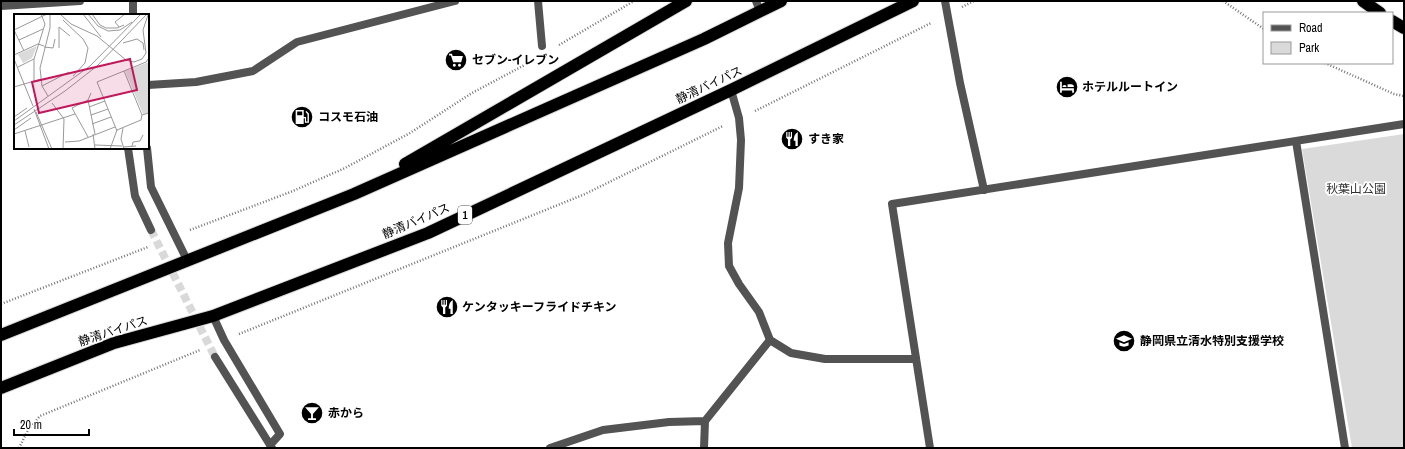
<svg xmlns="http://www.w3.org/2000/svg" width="1405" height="449" font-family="'Archivo Narrow','Noto Sans JP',sans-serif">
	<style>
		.green { fill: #dadada }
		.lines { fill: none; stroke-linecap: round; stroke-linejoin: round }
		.street-tunnel { stroke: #d9d9d9; stroke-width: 8; stroke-dasharray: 8 4; stroke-linecap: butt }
		.highway-casing { stroke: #dbdbdb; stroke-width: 14 }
		.path { stroke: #757575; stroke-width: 2.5; stroke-dasharray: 1 2; stroke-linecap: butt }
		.lane { stroke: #535353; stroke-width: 8 }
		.street { stroke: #535353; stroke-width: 8 }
		.highway { stroke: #000; stroke-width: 12 }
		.labels { text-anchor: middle; stroke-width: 3.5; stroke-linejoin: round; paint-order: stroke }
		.shield { fill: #fff; stroke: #4c4c4c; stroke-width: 1 }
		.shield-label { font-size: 11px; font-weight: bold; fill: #000 }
		.poi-label { font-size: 12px; font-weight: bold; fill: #000; stroke: #fff; text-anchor: start }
		.street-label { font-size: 12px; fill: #000; stroke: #fff }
		.park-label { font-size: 12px; fill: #313131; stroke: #fff }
		.inset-road { fill: none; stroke: #999; stroke-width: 1 }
		.view { fill: #c2185b; fill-opacity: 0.15; stroke: #c2185b; stroke-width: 2 }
		.inset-edge { fill: none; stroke: #000; stroke-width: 2 }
	</style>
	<rect width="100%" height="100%" fill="#fff"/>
	<path class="green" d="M 1404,134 L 1404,448 L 1352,448 L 1302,149 Z"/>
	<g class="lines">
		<path class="street-tunnel" d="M 151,230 L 215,357"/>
		<g class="highway-casing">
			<path id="highway" d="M 1363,1 L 1380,13
				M 1392,21 L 1404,28
				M 405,164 L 686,1
				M 1,335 L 354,194 L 704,39 L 781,1
				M 1,388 L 114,343 L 213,316 L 428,233 L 731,90 L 913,1"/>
		</g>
		<path class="path" d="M 1223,1 L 1264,29
			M 962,7 L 974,1
			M 559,45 L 634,1
			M 1325,63 L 1394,94 L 1404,96
			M 755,111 L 931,23
			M 190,230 L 293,191 L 345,168 L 410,133 L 472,93 L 534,60
			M 1,304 L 148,247
			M 239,334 L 585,194 L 723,126
			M 19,448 L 28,430 L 40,416 L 200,350"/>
		<path class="lane" d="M 756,1 L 760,11
			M 945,1 L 960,83 L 984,190
			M 731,90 L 739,118 L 741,140 L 739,188 L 728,243 L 729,266 L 739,284 L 759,312 L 770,340 L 791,353 L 825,359 L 916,359"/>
		<path class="street" d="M 133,1 L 133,15
			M 538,1 L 542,46
			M 1,6 L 80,1
			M 148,85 L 196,82 L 253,71 L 297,42 L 455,1
			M 1296,141 L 1345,448
			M 128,148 L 135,196 L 151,230
			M 147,148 L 151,187 L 187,260
			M 213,316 L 224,340 L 280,434 L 270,445
			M 215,357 L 272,448
			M 550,448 L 603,430 L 669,422 L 705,421
			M 704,448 L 705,421 L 770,340
			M 930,448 L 892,204 L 1404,124"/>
		<use href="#highway" class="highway"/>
	</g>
	<defs>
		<g id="supermarket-disc" transform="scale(1.15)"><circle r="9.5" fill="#000" stroke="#fff"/><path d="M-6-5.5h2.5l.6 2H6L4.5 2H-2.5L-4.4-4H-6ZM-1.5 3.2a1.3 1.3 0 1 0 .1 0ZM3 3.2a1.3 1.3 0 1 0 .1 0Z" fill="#fff"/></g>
		<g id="hotel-disc" transform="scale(1.15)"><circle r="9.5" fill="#000" stroke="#fff"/><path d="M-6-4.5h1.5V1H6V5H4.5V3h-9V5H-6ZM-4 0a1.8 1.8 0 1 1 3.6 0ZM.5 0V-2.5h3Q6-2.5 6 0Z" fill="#fff"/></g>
		<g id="fuel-disc" transform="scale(1.15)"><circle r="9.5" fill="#000" stroke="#fff"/><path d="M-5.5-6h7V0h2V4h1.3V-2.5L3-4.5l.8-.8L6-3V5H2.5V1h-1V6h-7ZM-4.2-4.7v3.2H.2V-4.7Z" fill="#fff"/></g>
		<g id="restaurant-disc" transform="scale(1.15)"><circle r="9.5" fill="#000" stroke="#fff"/><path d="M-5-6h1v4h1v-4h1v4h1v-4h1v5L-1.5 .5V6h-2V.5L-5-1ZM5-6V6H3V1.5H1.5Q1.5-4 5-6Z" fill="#fff"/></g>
		<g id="school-disc" transform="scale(1.15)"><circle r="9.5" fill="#000" stroke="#fff"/><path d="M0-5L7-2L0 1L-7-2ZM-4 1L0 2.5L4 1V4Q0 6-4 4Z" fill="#fff"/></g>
		<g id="bar-disc" transform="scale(1.15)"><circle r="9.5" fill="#000" stroke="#fff"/><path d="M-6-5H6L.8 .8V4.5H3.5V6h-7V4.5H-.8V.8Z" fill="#fff"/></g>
	</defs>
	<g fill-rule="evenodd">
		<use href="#supermarket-disc" x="456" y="60"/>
		<use href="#hotel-disc" x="1067" y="87"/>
		<use href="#fuel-disc" x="302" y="117"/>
		<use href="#restaurant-disc" x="792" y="139"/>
		<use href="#restaurant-disc" x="447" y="307"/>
		<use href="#school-disc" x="1124" y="341"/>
		<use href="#bar-disc" x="312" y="413"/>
	</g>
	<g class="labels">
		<rect class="shield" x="458" y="206" width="14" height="18" rx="3"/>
		<g class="shield-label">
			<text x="465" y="219">1</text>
		</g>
		<g class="poi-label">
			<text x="472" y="64">セブン-イレブン</text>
			<text x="1082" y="91">ホテルルートイン</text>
			<text x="318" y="121">コスモ石油</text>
			<text x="808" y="143">すき家</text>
			<text x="462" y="311">ケンタッキーフライドチキン</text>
			<text x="1140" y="345">静岡県立清水特別支援学校</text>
			<text x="328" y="417">赤から</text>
		</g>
		<g class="street-label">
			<text transform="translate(709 85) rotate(-25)" y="4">静清バイパス</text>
			<text transform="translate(416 221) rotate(-23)" y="4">静清バイパス</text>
			<text transform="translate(113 331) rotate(-18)" y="4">静清バイパス</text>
		</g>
		<g class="park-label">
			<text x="1356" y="193">秋葉山公園</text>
		</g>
	</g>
	<g transform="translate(14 14)">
		<rect width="135" height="135" fill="#fff"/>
		<path d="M 23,32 L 18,44 L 9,49 L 4,40 ZM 135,48 L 135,99 L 129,100 L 111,57 Z" fill="#dadada"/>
		<path class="inset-road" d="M 46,0 L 57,10 L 83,22 L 112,46 L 120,48 L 128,45 L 132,39 L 129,16 L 134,1M 69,0 L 87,23M 74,0 L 84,12 L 94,17 L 106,16 L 118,8M 78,0 L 86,11 L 92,14 L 103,14 L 110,11M 49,6 L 69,25 L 74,34 L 71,49 L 59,62M 105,13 L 101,8 L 111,0M 0,16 L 33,0M 0,16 L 10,37M 5,26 L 29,15M 109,29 L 123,25 L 129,29 L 130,36M 30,33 L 39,34 L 41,25M 45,34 L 45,13 L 56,22M 0,41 L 24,30 L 30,32M 0,45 L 19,92M 4,53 L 20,45M 110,57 L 128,101M 20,67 L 20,45 L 31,10 L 27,0M 28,72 L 55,58M 0,73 L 27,65M 77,79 L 74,86 L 81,120M 34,82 L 28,72 L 26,54 L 36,14 L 36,0M 74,86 L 58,94 L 74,123M 38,89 L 50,105 L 49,135M 75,93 L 91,87M 20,95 L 35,135M 22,98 L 38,135M 77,101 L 94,95M 0,103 L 13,94M 0,107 L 76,52 L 127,0M 78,110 L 97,103M 0,111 L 51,77 L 83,52 L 133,0M 109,114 L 107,125 L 110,135M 0,116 L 17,104M 11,117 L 15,133M 103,117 L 83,68 L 132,48 L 135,44M 0,120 L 61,100M 79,120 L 81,135M 51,128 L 65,127 L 101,113M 81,131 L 108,132M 118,132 L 119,128 L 126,127 L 129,121M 109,133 L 122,132M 96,135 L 103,116 L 127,106 L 128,101 L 135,99"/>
		<path class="view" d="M 116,45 L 123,76 L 25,99 L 18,68 Z"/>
		<rect width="135" height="135" class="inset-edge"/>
	</g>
	<rect width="1405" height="449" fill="none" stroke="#000000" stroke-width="4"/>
	<rect x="1263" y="12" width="130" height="52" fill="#ffffff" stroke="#999999"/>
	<rect x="1271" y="25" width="20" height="6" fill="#535353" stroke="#999999"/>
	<text x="1299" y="32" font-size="12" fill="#000000">Road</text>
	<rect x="1271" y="42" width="20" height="12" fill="#dadada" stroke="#999999"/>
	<text x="1299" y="52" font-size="12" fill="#000000">Park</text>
	<path d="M14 429v6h75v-6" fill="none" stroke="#000000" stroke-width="2"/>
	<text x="20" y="429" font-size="12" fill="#000000" stroke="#ffffff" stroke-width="3" paint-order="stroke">20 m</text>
</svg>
